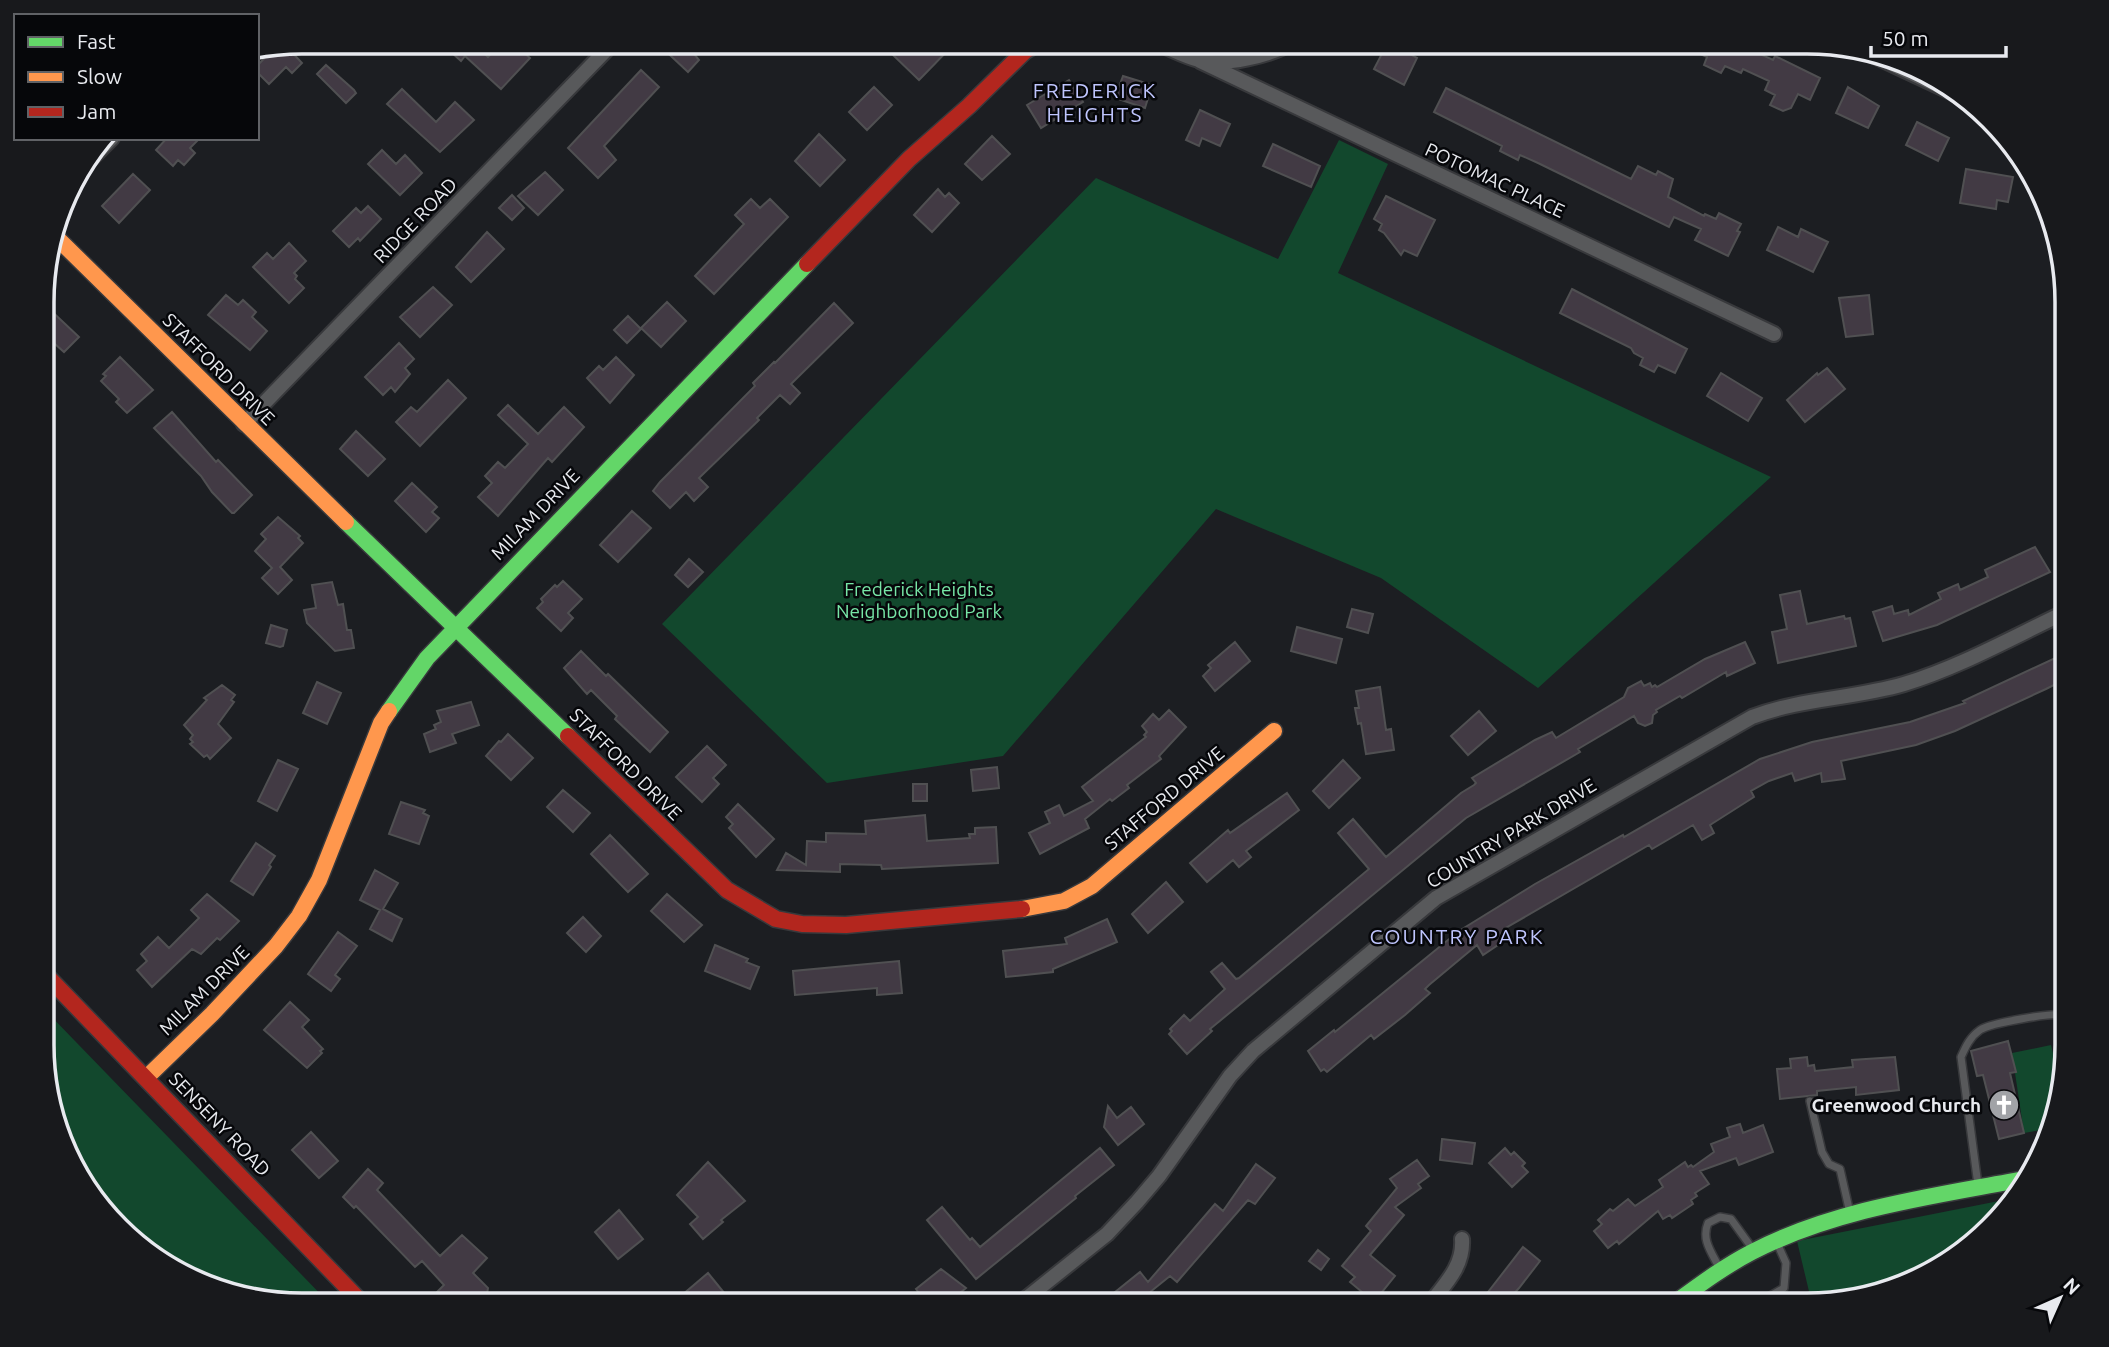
<svg xmlns="http://www.w3.org/2000/svg" width="2109" height="1347" font-family="Ubuntu,sans-serif">
	<style>
		.green { fill: #12482d }
		.building { fill: #423a44; stroke: #505052; stroke-width: 2 }
		.lines { fill: none; stroke-linecap: round; stroke-linejoin: round }
		.lane-casing { stroke: #38393c; stroke-width: 10 }
		.street-casing { stroke: #38393c; stroke-width: 18 }
		.fast-casing { stroke: #38393c; stroke-width: 19 }
		.slow-casing { stroke: #38393c; stroke-width: 19 }
		.jam-casing { stroke: #38393c; stroke-width: 19 }
		.lane { stroke: #58595b; stroke-width: 7 }
		.street { stroke: #58595b; stroke-width: 14 }
		.fast { stroke: #63d668; stroke-width: 16 }
		.slow { stroke: #ff974d; stroke-width: 16 }
		.jam { stroke: #b3261e; stroke-width: 16 }
		.labels { text-anchor: middle; stroke-width: 5; stroke-linejoin: round; paint-order: stroke }
		.street-label { font-size: 19px; fill: #e8eaef; stroke: #06070a }
		.park-label { font-size: 19px; fill: #77e6a6; stroke: #06070a }
		.poi-label { font-size: 19px; font-weight: bold; fill: #e8eaef; stroke: #06070a; text-anchor: end }
		.neighbourhood-label { font-size: 21px; letter-spacing: 2px; fill: #bfc5fe; stroke: #06070a }
		.rim { fill: none; stroke: #e8eaef; stroke-width: 3.5 }
	</style>
	<rect width="100%" height="100%" fill="#1c1e22"/>
	<path class="green" d="M 1339,140 L 1388,164 L 1338,273 L 1771,477 L 1538,688 L 1381,578 L 1216,509 L 1003,756 L 827,783 L 662,624 L 1096,178 L 1278,259 Z
		M 44,1009 L 331,1305 L 302,1305 L 234,1296 L 158,1261 L 77,1175 L 44,1079 Z
		M 2051,1045 L 2061,1087 L 2053,1128 L 2024,1133 L 2012,1053 Z
		M 2014,1198 L 1937,1270 L 1824,1304 L 1812,1304 L 1797,1241 Z"/>
	<path class="building" d="M 440,42 L 479,42 L 475,45 L 488,57 L 502,42 L 512,42 L 530,58 L 501,89 L 465,56 L 461,61 Z
		M 656,42 L 705,42 L 694,54 L 699,60 L 688,72 Z
		M 905,42 L 956,42 L 919,80 L 893,55 Z
		M 1388,42 L 1416,42 L 1410,54 L 1417,58 L 1404,85 L 1374,69 Z
		M 1675,42 L 1734,42 L 1773,60 L 1775,56 L 1820,78 L 1810,100 L 1798,94 L 1791,108 L 1783,111 L 1770,105 L 1775,95 L 1765,90 L 1769,81 L 1743,69 L 1741,73 L 1725,66 L 1721,73 L 1704,65 L 1707,57 Z
		M 285,45 L 302,63 L 292,73 L 286,67 L 269,84 L 257,72 L 257,66 L 275,47 Z
		M 326,65 L 354,90 L 356,93 L 346,103 L 317,74 Z
		M 641,70 L 659,87 L 604,146 L 616,160 L 598,178 L 568,148 Z
		M 1123,76 L 1152,85 L 1145,108 L 1115,98 Z
		M 1069,80 L 1083,102 L 1041,128 L 1027,105 Z
		M 874,87 L 892,105 L 867,130 L 849,112 Z
		M 1848,87 L 1879,106 L 1868,128 L 1836,113 Z
		M 1446,88 L 1631,179 L 1638,166 L 1656,175 L 1658,171 L 1673,179 L 1668,197 L 1704,216 L 1705,214 L 1716,219 L 1719,213 L 1741,224 L 1737,231 L 1740,232 L 1728,256 L 1695,240 L 1701,229 L 1674,217 L 1669,227 L 1538,163 L 1520,155 L 1518,160 L 1500,151 L 1502,146 L 1434,112 Z
		M 402,89 L 436,122 L 455,102 L 474,120 L 440,152 L 387,104 Z
		M 1200,110 L 1230,124 L 1220,146 L 1202,138 L 1199,146 L 1186,140 Z
		M 1917,122 L 1949,138 L 1938,161 L 1906,145 Z
		M 819,134 L 845,160 L 820,186 L 795,161 Z
		M 992,136 L 1010,154 L 982,180 L 965,164 Z
		M 167,138 L 200,138 L 190,148 L 195,153 L 184,165 L 178,160 L 173,166 L 156,150 Z
		M 1273,144 L 1320,166 L 1311,187 L 1263,166 Z
		M 382,150 L 396,164 L 405,155 L 422,173 L 400,195 L 368,164 Z
		M 1966,169 L 2013,177 L 2008,202 L 1997,200 L 1996,209 L 1960,203 Z
		M 545,172 L 563,190 L 538,215 L 518,196 Z
		M 133,174 L 150,190 L 119,223 L 102,206 Z
		M 938,189 L 945,197 L 949,193 L 959,203 L 932,232 L 914,215 Z
		M 512,195 L 524,208 L 512,220 L 499,208 Z
		M 1386,196 L 1435,220 L 1417,256 L 1404,250 L 1401,255 L 1384,233 L 1379,230 L 1382,224 L 1374,219 Z
		M 751,199 L 760,208 L 770,199 L 788,217 L 714,294 L 695,276 L 744,224 L 735,215 Z
		M 368,206 L 381,219 L 360,241 L 358,238 L 349,247 L 333,231 L 356,208 L 361,213 Z
		M 1778,227 L 1798,237 L 1801,229 L 1828,242 L 1813,272 L 1767,250 Z
		M 487,232 L 504,249 L 471,282 L 456,267 Z
		M 289,243 L 306,261 L 294,273 L 297,276 L 295,279 L 304,288 L 289,303 L 253,267 L 267,253 L 273,259 Z
		M 433,287 L 452,305 L 420,337 L 400,317 Z
		M 1572,289 L 1687,349 L 1675,373 L 1658,365 L 1654,372 L 1640,365 L 1643,358 L 1634,353 L 1631,348 L 1560,313 Z
		M 226,295 L 238,305 L 243,300 L 256,312 L 252,317 L 267,331 L 250,350 L 208,315 Z
		M 1869,295 L 1873,334 L 1846,337 L 1839,298 Z
		M 667,302 L 686,321 L 661,347 L 641,328 Z
		M 834,303 L 853,323 L 791,384 L 800,393 L 790,404 L 780,395 L 757,418 L 759,420 L 699,478 L 708,487 L 694,501 L 686,492 L 670,508 L 653,491 L 660,482 L 755,386 L 753,383 L 774,362 L 775,363 Z
		M 44,304 L 79,337 L 64,352 L 44,334 Z
		M 628,316 L 641,329 L 627,343 L 614,330 Z
		M 399,343 L 414,359 L 405,368 L 410,374 L 395,392 L 391,387 L 383,395 L 365,377 Z
		M 120,357 L 153,390 L 127,413 L 116,402 L 119,399 L 101,381 L 106,376 L 103,374 Z
		M 616,357 L 634,375 L 610,403 L 587,378 L 599,366 L 603,370 Z
		M 1827,368 L 1845,389 L 1805,422 L 1787,400 L 1817,373 L 1818,375 Z
		M 1721,373 L 1762,398 L 1748,421 L 1707,396 Z
		M 448,380 L 466,398 L 420,446 L 396,422 L 411,407 L 417,412 Z
		M 508,405 L 538,434 L 564,407 L 584,427 L 552,462 L 548,458 L 498,516 L 478,497 L 492,483 L 485,476 L 498,462 L 505,468 L 528,444 L 498,415 Z
		M 172,412 L 216,462 L 218,460 L 252,495 L 234,513 L 232,513 L 212,492 L 201,476 L 154,428 Z
		M 356,431 L 385,459 L 368,476 L 340,449 Z
		M 412,483 L 437,507 L 432,512 L 439,518 L 426,532 L 395,501 Z
		M 632,511 L 651,528 L 618,562 L 600,545 Z
		M 278,517 L 300,536 L 298,538 L 303,543 L 280,567 L 292,580 L 278,594 L 262,578 L 272,568 L 255,551 L 266,539 L 261,534 Z
		M 2035,547 L 2050,572 L 1937,625 L 1883,641 L 1873,612 L 1892,606 L 1894,614 L 1908,610 L 1909,615 L 1941,599 L 1938,593 L 1958,584 L 1960,590 L 1988,577 L 1985,570 Z
		M 689,559 L 703,572 L 688,587 L 675,575 Z
		M 563,581 L 582,599 L 568,613 L 573,618 L 561,631 L 537,608 L 543,602 L 541,599 L 555,585 L 557,587 Z
		M 332,582 L 338,605 L 343,604 L 347,630 L 351,630 L 354,648 L 335,651 L 307,623 L 304,610 L 316,608 L 312,585 Z
		M 1800,591 L 1807,624 L 1844,616 L 1845,619 L 1850,618 L 1856,646 L 1778,663 L 1772,632 L 1787,629 L 1780,595 Z
		M 1352,609 L 1373,614 L 1368,633 L 1347,627 Z
		M 271,625 L 287,630 L 283,646 L 280,647 L 266,643 Z
		M 1297,627 L 1342,639 L 1336,663 L 1291,651 Z
		M 1235,642 L 1250,661 L 1215,691 L 1203,676 L 1211,668 L 1208,665 Z
		M 1745,642 L 1755,663 L 1727,676 L 1726,672 L 1682,698 L 1680,696 L 1656,710 L 1657,712 L 1653,715 L 1652,723 L 1645,726 L 1638,723 L 1634,716 L 1578,749 L 1580,752 L 1466,818 L 1210,1029 L 1212,1031 L 1187,1054 L 1169,1034 L 1172,1031 L 1170,1029 L 1184,1015 L 1190,1021 L 1225,989 L 1211,972 L 1222,963 L 1236,979 L 1239,978 L 1369,869 L 1338,833 L 1353,819 L 1386,857 L 1461,793 L 1474,785 L 1476,783 L 1472,778 L 1535,740 L 1552,732 L 1556,738 L 1624,697 L 1628,688 L 1641,681 L 1644,686 L 1650,683 L 1652,687 L 1655,685 L 1657,687 L 1705,659 Z
		M 581,651 L 606,676 L 608,674 L 668,732 L 650,752 L 615,719 L 617,716 L 591,690 L 587,694 L 564,668 Z
		M 2066,653 L 2066,679 L 2046,689 L 1955,731 L 1916,745 L 1841,761 L 1845,779 L 1822,782 L 1821,773 L 1795,781 L 1792,773 L 1769,781 L 1751,791 L 1754,797 L 1710,825 L 1714,833 L 1702,840 L 1693,825 L 1652,849 L 1649,845 L 1504,929 L 1505,930 L 1500,934 L 1504,941 L 1483,955 L 1477,945 L 1429,985 L 1425,989 L 1430,993 L 1405,1015 L 1374,1039 L 1371,1035 L 1327,1072 L 1324,1069 L 1321,1071 L 1308,1051 L 1334,1030 L 1335,1032 L 1459,931 L 1535,884 L 1623,835 L 1624,837 L 1760,759 L 1812,742 L 1910,722 L 1965,703 L 1963,701 Z
		M 317,682 L 341,693 L 327,724 L 303,713 Z
		M 222,685 L 235,695 L 231,700 L 234,702 L 218,724 L 231,738 L 210,759 L 207,755 L 204,757 L 190,744 L 193,742 L 190,739 L 193,735 L 184,725 L 207,700 L 204,698 Z
		M 1380,687 L 1386,730 L 1391,729 L 1394,750 L 1366,754 L 1361,723 L 1358,724 L 1355,708 L 1359,708 L 1356,691 Z
		M 471,702 L 479,725 L 452,734 L 456,743 L 430,752 L 424,734 L 436,729 L 434,725 L 441,722 L 437,711 Z
		M 1169,710 L 1186,727 L 1159,756 L 1161,759 L 1127,785 L 1129,788 L 1112,801 L 1110,799 L 1085,819 L 1089,828 L 1040,854 L 1029,833 L 1050,823 L 1045,812 L 1059,805 L 1064,816 L 1093,801 L 1082,787 L 1146,737 L 1144,735 L 1147,732 L 1142,726 L 1153,714 L 1159,720 Z
		M 1479,711 L 1496,731 L 1468,755 L 1451,736 Z
		M 508,734 L 533,758 L 511,780 L 486,756 L 499,741 L 501,742 Z
		M 707,746 L 726,765 L 713,778 L 719,784 L 702,802 L 676,777 Z
		M 278,760 L 298,769 L 277,811 L 258,801 Z
		M 1343,760 L 1360,778 L 1329,808 L 1313,791 Z
		M 997,767 L 999,788 L 973,791 L 971,770 Z
		M 913,784 L 927,784 L 927,801 L 913,801 Z
		M 563,790 L 590,813 L 573,832 L 547,807 Z
		M 1287,793 L 1299,810 L 1246,851 L 1251,857 L 1239,867 L 1233,860 L 1207,882 L 1190,863 L 1228,830 L 1230,833 Z
		M 401,802 L 425,810 L 423,813 L 429,816 L 419,844 L 389,834 Z
		M 738,804 L 774,839 L 756,857 L 729,828 L 733,824 L 726,817 Z
		M 925,815 L 927,841 L 970,838 L 969,834 L 975,834 L 975,828 L 996,827 L 998,863 L 882,869 L 881,865 L 840,864 L 840,872 L 777,870 L 786,853 L 806,865 L 807,841 L 826,842 L 826,833 L 866,834 L 865,821 Z
		M 610,835 L 648,874 L 628,892 L 591,854 Z
		M 256,843 L 275,856 L 269,865 L 271,867 L 253,895 L 231,881 Z
		M 375,870 L 398,883 L 383,909 L 402,919 L 392,941 L 370,929 L 380,910 L 360,900 Z
		M 1166,882 L 1183,902 L 1148,933 L 1132,914 Z
		M 207,894 L 239,921 L 220,940 L 217,938 L 201,954 L 192,949 L 152,987 L 137,970 L 147,961 L 141,954 L 158,937 L 169,948 L 199,918 L 191,910 Z
		M 667,894 L 702,925 L 684,942 L 651,911 Z
		M 583,917 L 601,936 L 586,952 L 567,933 Z
		M 1107,919 L 1117,942 L 1053,969 L 1053,972 L 1006,977 L 1003,951 L 1067,944 L 1065,938 Z
		M 338,932 L 357,946 L 335,975 L 340,979 L 331,991 L 308,974 Z
		M 715,945 L 748,959 L 746,962 L 759,967 L 750,989 L 705,971 Z
		M 899,961 L 902,993 L 877,995 L 877,988 L 795,995 L 793,971 Z
		M 290,1002 L 309,1020 L 302,1027 L 323,1049 L 320,1051 L 322,1053 L 307,1068 L 264,1030 Z
		M 2008,1041 L 2016,1072 L 2010,1073 L 2024,1133 L 1999,1139 L 1983,1075 L 1977,1076 L 1971,1051 Z
		M 1807,1057 L 1808,1066 L 1814,1065 L 1815,1071 L 1853,1067 L 1852,1060 L 1895,1057 L 1899,1090 L 1856,1095 L 1856,1087 L 1817,1091 L 1817,1095 L 1780,1099 L 1777,1069 L 1791,1068 L 1790,1059 Z
		M 1108,1106 L 1117,1118 L 1131,1107 L 1144,1124 L 1118,1145 L 1104,1127 Z
		M 1740,1124 L 1743,1133 L 1763,1125 L 1773,1152 L 1739,1165 L 1736,1158 L 1700,1171 L 1709,1184 L 1695,1193 L 1697,1196 L 1691,1200 L 1693,1204 L 1672,1218 L 1670,1215 L 1663,1219 L 1658,1211 L 1619,1244 L 1617,1241 L 1608,1248 L 1594,1231 L 1602,1224 L 1598,1220 L 1610,1209 L 1613,1211 L 1628,1199 L 1635,1206 L 1663,1187 L 1659,1180 L 1685,1162 L 1688,1167 L 1691,1165 L 1693,1167 L 1714,1152 L 1711,1144 L 1730,1137 L 1727,1128 Z
		M 311,1132 L 338,1161 L 319,1178 L 292,1150 Z
		M 1442,1139 L 1475,1143 L 1472,1164 L 1440,1160 Z
		M 1100,1148 L 1114,1165 L 1075,1196 L 1076,1198 L 976,1279 L 927,1220 L 942,1207 L 970,1240 L 972,1238 L 980,1247 Z
		M 1505,1148 L 1511,1155 L 1514,1152 L 1525,1163 L 1522,1166 L 1528,1172 L 1512,1187 L 1489,1163 Z
		M 1417,1160 L 1429,1176 L 1418,1184 L 1421,1188 L 1395,1207 L 1404,1215 L 1370,1255 L 1395,1276 L 1374,1302 L 1350,1282 L 1355,1277 L 1342,1266 L 1371,1231 L 1366,1226 L 1397,1188 L 1390,1179 Z
		M 708,1162 L 745,1201 L 721,1220 L 723,1222 L 703,1239 L 690,1224 L 698,1217 L 677,1195 Z
		M 1256,1164 L 1275,1178 L 1255,1204 L 1248,1200 L 1177,1282 L 1170,1276 L 1134,1305 L 1099,1305 L 1140,1272 L 1148,1282 L 1215,1204 L 1223,1211 Z
		M 368,1169 L 383,1183 L 377,1190 L 440,1256 L 462,1235 L 487,1258 L 473,1273 L 488,1288 L 487,1294 L 477,1305 L 450,1305 L 437,1292 L 444,1285 L 422,1261 L 415,1267 L 356,1206 L 354,1208 L 343,1197 Z
		M 619,1210 L 643,1239 L 618,1259 L 595,1232 Z
		M 1523,1247 L 1540,1261 L 1519,1288 L 1504,1305 L 1478,1305 Z
		M 1318,1250 L 1329,1259 L 1321,1270 L 1309,1261 Z
		M 941,1269 L 966,1288 L 945,1305 L 928,1305 L 916,1289 Z
		M 708,1273 L 734,1305 L 688,1305 L 681,1296 Z"/>
	<g class="lines">
		<g class="lane-casing">
			<path id="lane" d="M 1810,1101 L 1822,1152 L 1829,1164 L 1840,1169 L 1850,1213
				M 1978,1185 L 1961,1057 C 1966,1046 1970,1037 1980,1030 C 1990,1023 2054,1012 2066,1015
				M 1720,1269 C 1712,1253 1701,1240 1708,1223 L 1720,1217 L 1731,1219 L 1752,1248
				M 1756,1304 L 1784,1288 L 1786,1263 L 1777,1243"/>
		</g>
		<g class="street-casing">
			<path id="street" d="M 1153,42 C 1168,47 1183,56 1199,60 C 1225,67 1271,55 1294,42
				M 1866,52 L 1962,97
				M 1200,61 L 1774,334
				M 88,162 L 112,138
				M 244,424 L 614,42
				M 1018,1305 L 1107,1234 L 1137,1202 L 1159,1176 L 1230,1076 L 1253,1051 L 1436,898 L 1752,717 C 1802,698 1853,699 1904,684 C 1960,667 2013,637 2066,612
				M 1429,1305 C 1445,1284 1464,1266 1462,1239"/>
		</g>
		<g class="fast-casing">
			<path id="fast" d="M 346,522 L 568,736
				M 389,711 L 427,658 L 807,264
				M 1672,1305 C 1698,1286 1723,1267 1752,1252 C 1837,1208 1936,1196 2029,1178"/>
		</g>
		<g class="slow-casing">
			<path id="slow" d="M 54,235 L 346,522
				M 1022,909 L 1064,901 L 1092,886 L 1274,731
				M 146,1078 L 212,1014 L 276,946 L 299,916 L 319,880 L 381,723 L 389,711"/>
		</g>
		<g class="jam-casing">
			<path id="jam" d="M 807,264 L 909,159 L 969,106 L 1025,51 L 1040,42
				M 568,736 L 727,890 L 776,919 L 802,924 L 846,925 L 1022,909
				M 44,973 L 364,1305"/>
		</g>
		<use href="#lane" class="lane"/>
		<use href="#street" class="street"/>
		<use href="#fast" class="fast"/>
		<use href="#slow" class="slow"/>
		<use href="#jam" class="jam"/>
	</g>
	<defs>
		<g id="church-disc" transform="scale(1.575)"><circle r="9.5" fill="#a1a3a7" stroke="#06070a"/><path d="M-1.2-6h2.4v3.5h3.3v2.4h-3.3V6h-2.4V-.1h-3.3v-2.4h3.3Z" fill="#fff"/></g>
	</defs>
	<g fill-rule="evenodd">
		<use href="#church-disc" x="2004" y="1105"/>
	</g>
	<g class="labels">
		<g class="street-label">
			<text transform="translate(1495 180) rotate(25)" y="7">POTOMAC PLACE</text>
			<text transform="translate(415 220) rotate(-46)" y="7">RIDGE ROAD</text>
			<text transform="translate(219 369) rotate(45)" y="7">STAFFORD DRIVE</text>
			<text transform="translate(535 514) rotate(-46)" y="7">MILAM DRIVE</text>
			<text transform="translate(626 764) rotate(45)" y="7">STAFFORD DRIVE</text>
			<text transform="translate(1164 798) rotate(-40)" y="7">STAFFORD DRIVE</text>
			<text transform="translate(1511 833) rotate(-31)" y="7">COUNTRY PARK DRIVE</text>
			<text transform="translate(204 990) rotate(-45)" y="7">MILAM DRIVE</text>
			<text transform="translate(220 1124) rotate(46)" y="7">SENSENY ROAD</text>
		</g>
		<g class="park-label">
			<text x="919" y="596">Frederick Heights<tspan x="919" dy="22">Neighborhood Park</tspan></text>
		</g>
		<g class="poi-label">
			<text x="1981" y="1112">Greenwood Church</text>
		</g>
		<g class="neighbourhood-label">
			<text x="1095" y="98">FREDERICK<tspan x="1095" dy="24">HEIGHTS</tspan></text>
			<text x="1457" y="944">COUNTRY PARK</text>
		</g>
	</g>
	<path d="M0 0H2109V1347H0ZM302 54H1807A248 248 0 0 1 2055 302V1045A248 248 0 0 1 1807 1293H302A248 248 0 0 1 54 1045V302A248 248 0 0 1 302 54Z" fill="#18191c" fill-rule="evenodd"/>
	<path class="rim" d="M302 54H1807A248 248 0 0 1 2055 302V1045A248 248 0 0 1 1807 1293H302A248 248 0 0 1 54 1045V302A248 248 0 0 1 302 54Z"/>
	<rect x="14" y="14" width="245" height="126" fill="#06070a" stroke="#606266" stroke-width="2"/>
	<rect x="28" y="37" width="35" height="10" fill="#63d668" stroke="#606266" stroke-width="2"/>
	<text x="77" y="49" font-size="21" fill="#e8eaef">Fast</text>
	<rect x="28" y="72" width="35" height="10" fill="#ff974d" stroke="#606266" stroke-width="2"/>
	<text x="77" y="84" font-size="21" fill="#e8eaef">Slow</text>
	<rect x="28" y="107" width="35" height="10" fill="#b3261e" stroke="#606266" stroke-width="2"/>
	<text x="77" y="119" font-size="21" fill="#e8eaef">Jam</text>
	<g transform="translate(2060 1298) rotate(45)" stroke="#06070a" stroke-width="5" paint-order="stroke">
	<path d="M0-5L12 26L0 18L-12 26Z" fill="#e8eaef"/>
	<text y="-10" font-size="19" font-weight="bold" text-anchor="middle" fill="#e8eaef">N</text>
	</g>
	<path d="M1871 46v10h135v-10" fill="none" stroke="#e8eaef" stroke-width="3.5"/>
	<text x="1882" y="46" font-size="21" fill="#e8eaef" stroke="#06070a" stroke-width="5" paint-order="stroke">50 m</text>
</svg>
